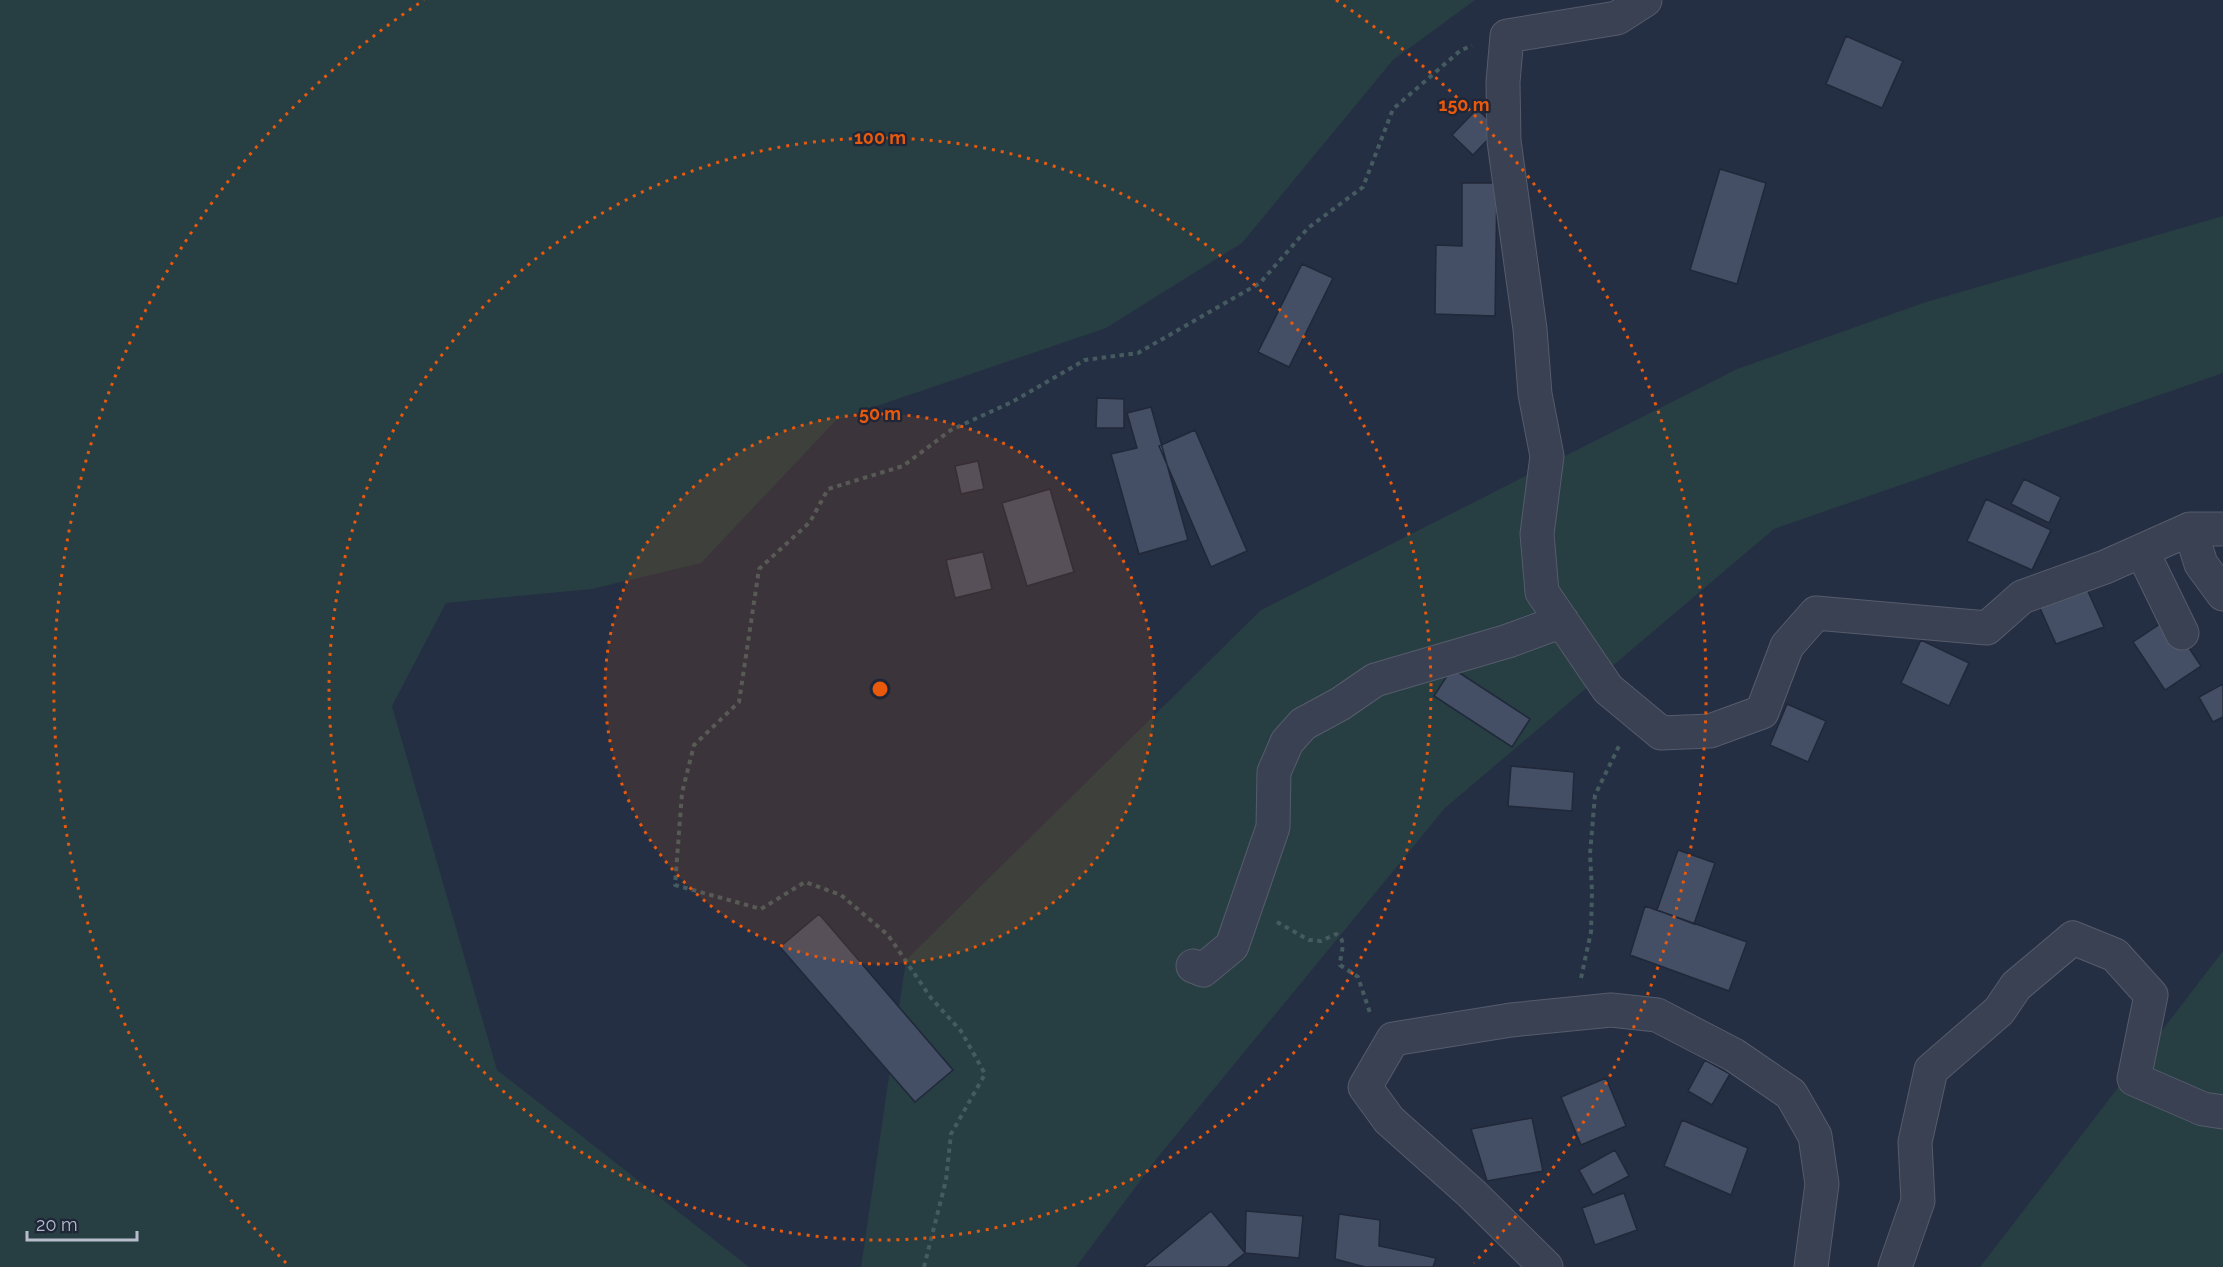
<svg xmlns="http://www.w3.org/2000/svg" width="2223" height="1267" font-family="Raleway,sans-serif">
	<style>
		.green { fill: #273e43 }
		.building { fill: #444f65; stroke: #202839; stroke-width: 1.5 }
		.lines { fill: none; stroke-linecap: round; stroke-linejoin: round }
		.street-casing { stroke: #555c6c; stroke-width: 35 }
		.path { stroke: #455b60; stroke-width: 4; stroke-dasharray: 4.5 4.5; stroke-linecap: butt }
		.street { stroke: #3a4152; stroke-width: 33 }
		.ring { fill: none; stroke: #e8590c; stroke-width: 3; stroke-dasharray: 3 6 }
		.centre { fill: #e8590c; stroke: #1e2637; stroke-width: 3 }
		.ring-label { font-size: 18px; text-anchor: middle; font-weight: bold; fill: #e8590c; stroke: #1e2637; stroke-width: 4.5; stroke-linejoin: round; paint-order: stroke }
	</style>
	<rect width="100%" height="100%" fill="#252f43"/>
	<path class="green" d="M 0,0 L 1475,0 L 1393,60 L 1242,243 L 1106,328 L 836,420 L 701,563 L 592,589 L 446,603 L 392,706 L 497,1070 L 749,1267 L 0,1267 Z
		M 2223,216 L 2223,373 L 1774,529 L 1445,808 L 1158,1157 L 1076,1267 L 861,1267 L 906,960 L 1261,610 L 1737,369 L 1926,302 Z
		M 2223,951 L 2223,1267 L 1980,1267 Z"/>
	<path class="building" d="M 1846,36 L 1903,61 L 1882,108 L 1826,84 Z
		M 1477,109 L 1498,129 L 1473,155 L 1452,135 Z
		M 1720,169 L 1766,183 L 1737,284 L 1690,270 Z
		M 1462,183 L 1497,183 L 1495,316 L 1435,314 L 1436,245 L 1462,246 Z
		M 1302,264 L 1333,278 L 1289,367 L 1258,352 Z
		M 1097,398 L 1124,399 L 1124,428 L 1096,428 Z
		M 1151,407 L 1188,540 L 1139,554 L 1111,454 L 1137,448 L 1127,413 Z
		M 1195,430 L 1247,551 L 1211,567 L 1159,446 Z
		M 978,461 L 984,489 L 961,494 L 955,466 Z
		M 2024,479 L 2061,497 L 2049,523 L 2011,504 Z
		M 1050,489 L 1074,572 L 1027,586 L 1002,503 Z
		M 1986,499 L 2051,530 L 2032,570 L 1967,541 Z
		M 983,552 L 992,589 L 955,598 L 946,560 Z
		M 2082,578 L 2104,627 L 2056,644 L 2035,597 Z
		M 2169,618 L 2201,666 L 2165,690 L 2133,642 Z
		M 1921,640 L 1969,663 L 1949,706 L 1901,683 Z
		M 1452,668 L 1530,719 L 1512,747 L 1434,696 Z
		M 2223,684 L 2223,717 L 2213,722 L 2199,697 Z
		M 1787,704 L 1826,721 L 1808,762 L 1770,745 Z
		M 1511,766 L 1574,772 L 1572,811 L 1508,806 Z
		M 1678,850 L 1715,863 L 1694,924 L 1657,910 Z
		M 1645,906 L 1747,942 L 1729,991 L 1630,955 Z
		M 819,914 L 953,1070 L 915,1102 L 780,947 Z
		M 1705,1060 L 1730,1074 L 1712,1105 L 1688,1091 Z
		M 1606,1078 L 1626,1126 L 1581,1145 L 1561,1097 Z
		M 1532,1118 L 1543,1171 L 1487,1181 L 1471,1129 Z
		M 1682,1120 L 1748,1148 L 1731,1195 L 1664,1166 Z
		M 1615,1150 L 1629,1176 L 1593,1195 L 1579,1170 Z
		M 1624,1193 L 1637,1230 L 1595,1245 L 1582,1208 Z
		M 1211,1211 L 1245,1253 L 1227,1267 L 1143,1267 Z
		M 1246,1211 L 1303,1216 L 1299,1258 L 1245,1253 Z
		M 1339,1214 L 1380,1220 L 1379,1246 L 1436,1258 L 1433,1267 L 1365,1267 L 1335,1259 Z"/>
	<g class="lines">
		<g class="street-casing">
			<path id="street" d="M 1645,0 L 1617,18 L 1507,36 L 1503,82 L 1504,141 L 1530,329 L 1535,394 L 1547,456 L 1537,534 L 1542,592 L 1608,689 L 1661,733 L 1710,731 L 1762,712 L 1787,646 L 1816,613 L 1987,628 L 2022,597 L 2105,567 L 2190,529 L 2223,529
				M 2190,529 L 2201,564 L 2223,594
				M 2142,551 L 2182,633
				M 1193,966 L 1203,970 L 1232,946 L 1273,827 L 1274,772 L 1287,742 L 1303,724 L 1340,704 L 1375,680 L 1508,641 L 1562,621
				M 1546,1267 L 1471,1193 L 1389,1120 L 1365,1087 L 1393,1039 L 1511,1020 L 1611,1010 L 1657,1015 L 1734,1055 L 1791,1094 L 1815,1136 L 1822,1184 L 1811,1267
				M 1895,1267 L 1918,1201 L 1915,1142 L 1931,1070 L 1999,1011 L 2016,986 L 2073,938 L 2115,955 L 2151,995 L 2134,1079 L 2203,1109 L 2223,1112"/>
		</g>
		<path class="path" d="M 1277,922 L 1309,940 L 1321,941 L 1336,934 C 1348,940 1340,954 1340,965 L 1358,977 L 1370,1013
			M 1581,978 L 1591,932 L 1592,891 L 1590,854 L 1595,795 L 1620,744
			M 924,1267 L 946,1180 L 951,1134 L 985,1074 L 961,1031 L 931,998 L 888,935 L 841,895 L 805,882 L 761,909 L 675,885 L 682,793 L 694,745 L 739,702 L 759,569 L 810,522 L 828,489 L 903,466 L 951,430 L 1012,402 L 1085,360 L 1138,353 L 1260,283 L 1308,228 L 1363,187 L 1393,109 L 1461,50 L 1472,46"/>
		<use href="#street" class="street"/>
	</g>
	<circle cx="880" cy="689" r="275" fill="#e8590c" fill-opacity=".12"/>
	<g class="ring">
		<circle cx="880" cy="689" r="275"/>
		<circle cx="880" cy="689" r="551"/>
		<path d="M286 1263A826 826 0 0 1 424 0M1336 0A826 826 0 0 1 1474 1263"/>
	</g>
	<circle cx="880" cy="689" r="9" class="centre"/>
	<g class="ring-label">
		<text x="1464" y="111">150 m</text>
		<text x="880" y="144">100 m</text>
		<text x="880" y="420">50 m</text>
	</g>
	<path d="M27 1231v9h110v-9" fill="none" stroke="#b7bdcc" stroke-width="3"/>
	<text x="36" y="1231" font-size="18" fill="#b7bdcc" stroke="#1e2637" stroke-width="4.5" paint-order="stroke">20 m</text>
</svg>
